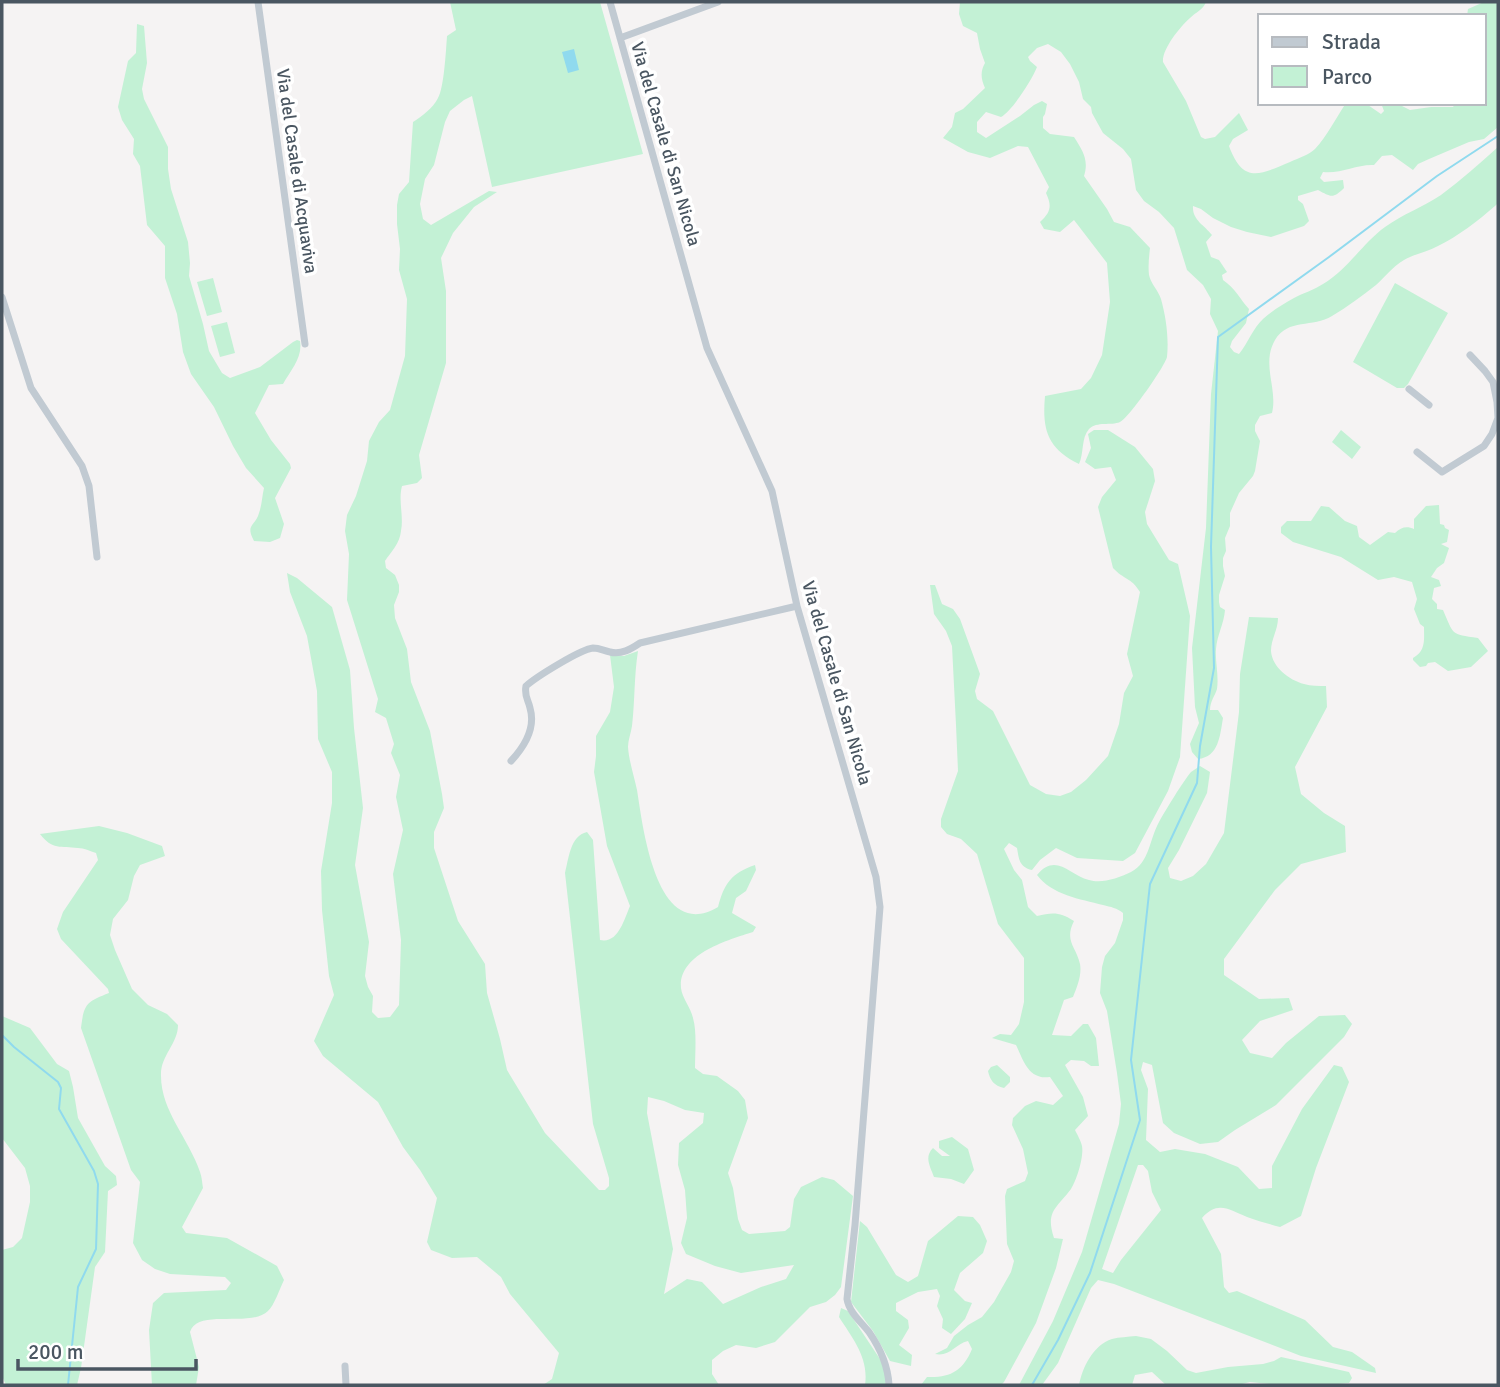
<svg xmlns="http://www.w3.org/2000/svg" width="1500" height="1387" font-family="Signika,sans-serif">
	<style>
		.green { fill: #c3f1d5; fill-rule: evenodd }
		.water { fill: #90daee }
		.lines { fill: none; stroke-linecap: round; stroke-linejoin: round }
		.stream { stroke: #90daee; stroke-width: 2 }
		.minor { stroke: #c1cad2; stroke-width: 7 }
		.labels { text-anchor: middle; stroke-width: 7; stroke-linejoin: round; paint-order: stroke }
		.street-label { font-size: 18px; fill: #4a5661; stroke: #fff }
	</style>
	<rect width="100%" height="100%" fill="#f5f3f3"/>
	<path class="green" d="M 450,2 L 600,2 L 643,154 L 492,187 L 472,96 L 464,100 L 450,111 L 445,122 L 434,165 L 425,179 L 420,204 L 423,219 L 431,225 L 489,191 L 497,192 L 474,207 L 453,233 L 441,258 L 446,291 L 446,363 L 419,455 L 422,478 L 417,483 L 402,486 C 398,501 404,516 401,531 C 400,543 391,552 385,561 L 386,568 L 395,575 L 399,585 L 399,592 L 394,605 L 395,618 L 407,649 L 411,682 L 430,731 L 442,794 L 444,808 L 434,832 L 434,848 L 458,921 L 485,964 L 487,993 L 500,1039 L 507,1070 L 545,1133 L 599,1190 L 605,1190 L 609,1186 L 609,1178 L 593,1124 L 565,873 C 569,858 570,836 587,832 L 593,840 L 600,940 C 618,944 624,920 630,906 L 607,846 L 594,772 L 596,756 L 596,736 L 610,712 L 614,687 L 610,655 L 624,656 L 638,651 C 634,676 635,701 632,726 C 631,733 628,740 628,747 C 629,761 634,776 637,790 C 643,827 656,944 718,907 C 724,884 731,873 755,865 L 756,870 L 746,891 L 736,898 L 732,913 L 756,927 L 753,932 C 728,940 678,954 681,988 C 682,998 691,1008 693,1018 C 697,1032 695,1053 695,1068 L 703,1074 L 717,1076 L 738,1091 L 745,1100 L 748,1118 L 728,1173 L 733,1188 L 738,1219 L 742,1230 L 749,1234 L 785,1231 L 790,1227 L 794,1199 L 801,1187 L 822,1177 L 834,1180 L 853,1196 L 841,1287 L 835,1295 L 826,1302 L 810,1307 L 775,1342 L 756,1348 L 736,1345 L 723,1351 L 712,1360 L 712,1374 L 719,1385 L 543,1385 L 552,1379 L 559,1353 L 510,1294 L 501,1277 L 477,1257 L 452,1258 L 431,1250 L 427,1242 L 437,1198 L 420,1170 L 403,1147 L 378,1102 L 323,1056 L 314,1041 L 334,995 L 329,976 L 322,910 L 321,871 L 332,803 L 332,772 L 318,739 L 317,691 L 307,636 L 290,592 L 287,573 L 297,578 L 332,607 L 350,670 L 354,728 L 363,808 L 355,865 L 369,942 L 365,976 L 368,987 L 373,996 L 372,1012 L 378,1018 L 390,1017 L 399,1005 L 401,940 L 393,874 L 403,830 L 396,797 L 400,775 L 391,753 L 394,744 L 386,718 L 375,712 L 378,699 L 347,600 L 349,554 L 345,531 L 347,515 L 356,496 L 367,461 L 369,441 L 379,422 L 390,410 L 405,356 L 407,299 L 399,270 L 400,249 L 397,224 L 397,205 L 399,194 L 409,182 L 413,122 C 422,116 433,108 438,98 C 444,88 446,50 447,36 L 456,30 ZM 648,1097 L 664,1101 L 685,1110 L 704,1113 L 703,1123 L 679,1143 L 678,1165 L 685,1190 L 687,1218 L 681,1243 L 686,1254 L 715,1266 L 741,1273 L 794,1265 L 786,1279 L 761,1287 L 723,1304 L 702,1282 L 687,1279 L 664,1294 L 673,1249 L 647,1113 Z
		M 960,2 L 1206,2 C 1203,10 1196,12 1190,18 C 1180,27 1162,49 1163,62 L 1186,101 L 1201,137 L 1205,139 L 1215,137 L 1239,113 L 1248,130 L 1233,139 L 1229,146 C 1243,184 1259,175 1290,162 C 1298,158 1309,155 1315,149 C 1327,136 1336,118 1346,103 L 1365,103 L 1381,114 L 1384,111 L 1381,103 L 1396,103 L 1410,110 L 1431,107 L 1453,107 L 1456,103 L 1484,103 L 1484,16 L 1467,16 L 1468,9 L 1484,2 L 1498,2 L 1498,127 L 1484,139 L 1469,142 L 1429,159 L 1418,164 L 1413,170 L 1392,155 L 1382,156 L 1374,165 C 1357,164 1341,174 1323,172 L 1320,178 L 1324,182 L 1343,180 L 1344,188 C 1333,199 1331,197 1318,190 L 1298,196 L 1298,200 L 1303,204 L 1309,221 L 1304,226 L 1271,237 L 1247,232 L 1231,227 L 1213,218 L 1201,209 L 1193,206 C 1192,220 1204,225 1212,235 L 1206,242 L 1211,257 L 1219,260 L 1227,272 L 1222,275 L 1223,280 C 1235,288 1240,299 1249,309 L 1246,323 L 1232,341 L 1230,347 L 1234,352 L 1239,354 C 1248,343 1253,328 1263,319 C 1272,311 1283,304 1294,298 C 1303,293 1314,290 1323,284 C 1348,269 1363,243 1385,227 C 1403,214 1423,207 1441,195 C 1461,180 1480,163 1498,147 L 1498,203 L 1495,206 C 1479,220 1457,237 1438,246 C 1427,252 1414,254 1404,260 C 1392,267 1385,277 1376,285 C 1362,296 1347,307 1332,316 C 1313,328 1288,318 1275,340 C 1261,364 1278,389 1272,413 L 1260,416 L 1255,425 L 1255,431 L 1260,441 L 1255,471 L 1253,476 L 1239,493 L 1230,513 L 1230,526 L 1225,538 L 1226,551 L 1223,558 L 1223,566 L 1225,576 L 1219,595 L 1219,602 L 1220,607 L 1225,610 C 1224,624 1217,635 1216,649 C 1215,662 1219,675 1217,689 C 1215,696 1210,701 1210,710 L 1218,710 L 1223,718 C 1220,735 1219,757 1198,759 L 1192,752 L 1190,744 L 1199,723 L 1195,707 L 1192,648 L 1206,528 L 1211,394 L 1218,331 L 1210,314 L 1211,299 L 1203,285 L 1187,270 L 1174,228 L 1159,212 L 1144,201 L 1136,190 L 1131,159 L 1123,149 L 1103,133 L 1092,113 L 1091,107 L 1083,99 L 1079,82 L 1070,64 L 1061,52 L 1048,44 L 1037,48 L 1028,57 L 1030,61 L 1037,67 C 1032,80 1012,111 1001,117 L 986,112 L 977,122 L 977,132 L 986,138 L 1020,116 L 1034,105 L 1042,101 L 1047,104 L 1045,114 L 1043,117 L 1043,128 L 1050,134 L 1074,137 C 1083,151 1089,160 1084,176 L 1107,209 L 1114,222 L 1130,227 L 1150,248 C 1149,257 1148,266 1149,275 C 1151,284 1158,290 1161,299 C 1166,317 1169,338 1167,357 C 1165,366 1129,418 1120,422 C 1111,426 1097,421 1089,429 C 1081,438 1084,454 1079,464 C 1047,448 1042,429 1045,396 L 1081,389 L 1091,378 L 1102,355 L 1110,302 L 1107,263 L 1074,220 L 1060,232 L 1044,229 L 1040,222 C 1051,212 1052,206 1046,193 L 1049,187 L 1028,147 L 1018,146 L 990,158 L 968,152 L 943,138 L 952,127 L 955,113 L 963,109 L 985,88 C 981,79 980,72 985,63 L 980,49 L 977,33 L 963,26 L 959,14 Z
		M 137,24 L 144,26 L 147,63 L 142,89 L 144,99 L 168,147 L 168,169 L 171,189 L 188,242 L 190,263 L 189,276 L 203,324 L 209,351 L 222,373 L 230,378 L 260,367 L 293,342 L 297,340 L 300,341 C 303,357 291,370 283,384 L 269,385 L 255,413 L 271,440 L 290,464 L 291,468 L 275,498 L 284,524 L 280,538 L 270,542 L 254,541 C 245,524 255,527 259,513 C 262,505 262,496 264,488 L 246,468 L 233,446 L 214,407 L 191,374 L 183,352 L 177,314 L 165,278 L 165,246 L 147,225 L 140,166 L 133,154 L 134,139 L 122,120 L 118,107 L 128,61 L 136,53 Z
		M 213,278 L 222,312 L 207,316 L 197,282 Z
		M 1395,283 L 1448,313 L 1408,384 L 1404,388 L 1397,388 L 1353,362 Z
		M 227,322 L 235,353 L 220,357 L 211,326 Z
		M 1094,430 L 1108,430 L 1135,447 L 1153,469 L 1155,481 L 1145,512 L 1147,524 L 1169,560 L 1178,564 L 1190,616 L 1180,757 L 1168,791 L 1135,853 L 1123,861 L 1077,858 L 1056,848 L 1040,860 L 1032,870 C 1019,867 1019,859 1017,848 L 1009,843 L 1004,849 L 1014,870 L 1022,880 L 1028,907 L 1037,916 C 1053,912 1060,912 1074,921 C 1064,941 1076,946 1080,964 C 1082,975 1077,987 1073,997 L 1064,1000 L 1052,1035 L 1071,1036 L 1083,1024 L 1088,1024 L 1096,1038 L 1099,1066 L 1091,1066 L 1084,1061 L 1071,1060 L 1065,1065 L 1083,1097 L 1088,1116 L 1075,1130 C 1077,1134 1081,1141 1082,1146 C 1084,1156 1077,1180 1071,1189 C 1057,1208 1045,1211 1054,1238 L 1063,1239 L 1056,1268 L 1036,1323 L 1004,1382 L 1001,1385 L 921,1385 L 927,1377 C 950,1378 963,1371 972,1349 L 968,1341 C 955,1344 950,1357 935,1354 L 947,1348 L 954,1336 L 968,1325 L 982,1317 L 994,1302 L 1011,1272 L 1014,1261 L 1007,1244 L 1005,1196 L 1007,1189 L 1025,1181 L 1028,1173 L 1023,1149 L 1012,1125 L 1013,1118 L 1025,1106 L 1036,1101 L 1053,1105 L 1063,1096 L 1050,1077 C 1046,1077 1042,1078 1038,1076 C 1026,1072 1021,1055 1016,1045 L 992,1038 L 1000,1034 L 1011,1035 L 1019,1024 L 1024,1002 L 1024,958 L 998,924 L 977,854 L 961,839 L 947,834 L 941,827 L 941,819 L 958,771 L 956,725 L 952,646 L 946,631 L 934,614 L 930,585 L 935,585 L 942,604 L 953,609 L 960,619 L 980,674 L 975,691 L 977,699 L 993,711 L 1030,785 L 1046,794 L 1060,796 L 1071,792 L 1086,780 L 1108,756 L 1119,724 L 1124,693 L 1133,676 L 1127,654 L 1140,592 C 1131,577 1124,580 1113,568 L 1098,507 L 1102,497 L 1116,480 L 1111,467 L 1095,469 L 1085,462 L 1091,448 L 1088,434 Z
		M 1341,430 L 1361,447 L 1352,459 L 1332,442 Z
		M 1439,505 L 1440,524 L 1444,525 L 1445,528 L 1449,530 L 1447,542 L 1441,544 L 1449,548 L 1444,563 L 1437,568 L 1431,577 L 1439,580 L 1441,586 L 1434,588 L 1432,599 L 1437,604 L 1437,609 L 1443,610 C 1454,635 1450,634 1478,638 L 1488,651 L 1471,667 L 1448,671 L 1435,662 L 1428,663 L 1426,666 L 1420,667 L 1413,660 L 1413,658 C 1426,651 1424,640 1424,627 L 1420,624 L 1414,609 L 1417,599 L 1412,582 L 1394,577 L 1378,580 L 1341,557 L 1293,542 L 1281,533 L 1281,527 L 1287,521 L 1311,521 L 1321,506 L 1329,507 L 1345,521 L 1357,526 L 1359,537 L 1370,545 L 1388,532 L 1395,533 C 1401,527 1407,526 1414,529 L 1414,519 L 1426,506 Z
		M 1249,617 L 1278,618 C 1278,630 1271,639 1271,651 C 1272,667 1289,680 1304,684 C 1311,686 1319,686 1326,686 L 1327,707 L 1295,767 L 1301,794 L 1324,813 L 1345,826 L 1346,852 L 1301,864 L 1275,890 L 1224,959 L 1224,975 L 1259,999 L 1289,998 L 1293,1010 L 1260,1021 L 1242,1040 L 1250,1053 L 1272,1058 L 1286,1043 L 1319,1016 L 1345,1015 L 1352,1024 L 1344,1037 L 1276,1105 L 1235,1130 L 1218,1142 L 1200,1144 L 1174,1133 L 1163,1123 L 1152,1065 L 1143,1062 L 1141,1070 L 1148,1089 L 1146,1140 L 1160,1152 L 1175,1149 L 1205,1154 L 1238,1167 L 1259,1189 L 1272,1188 L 1272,1166 L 1302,1109 L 1334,1065 L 1342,1067 L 1349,1082 L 1316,1168 L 1301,1216 L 1280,1227 C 1269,1224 1258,1221 1247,1217 C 1229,1210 1218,1200 1202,1218 L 1221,1254 L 1224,1287 L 1229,1293 L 1237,1291 L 1305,1320 L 1333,1347 L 1352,1352 L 1375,1368 L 1376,1373 L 1301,1356 L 1114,1284 L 1098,1280 L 1091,1288 L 1058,1363 L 1042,1385 L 1019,1385 L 1053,1321 L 1082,1252 L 1119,1124 L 1121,1104 L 1117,1073 L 1107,1011 L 1100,993 L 1102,967 L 1105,956 L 1115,943 L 1123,920 L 1123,913 C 1117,908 1111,907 1103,905 C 1080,899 1052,895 1037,875 C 1056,852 1069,875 1089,880 C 1102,884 1118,878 1131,872 C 1150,862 1149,840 1159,822 C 1165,811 1184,780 1191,772 C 1194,770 1197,768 1200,766 L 1210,772 L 1207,793 L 1179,850 L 1168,868 L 1170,878 L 1181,881 L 1193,876 L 1206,864 L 1224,833 L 1239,712 L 1240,674 ZM 1138,1165 L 1143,1165 L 1148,1171 L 1152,1192 L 1161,1210 L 1121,1260 L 1113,1273 L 1102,1269 Z
		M 99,826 L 127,833 L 162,846 L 165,856 L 140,865 L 134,876 L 128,900 L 113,919 L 110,935 L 115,950 L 132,989 L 148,1005 L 167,1014 L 178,1025 C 178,1044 160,1056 161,1076 C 161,1111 189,1139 200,1172 C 202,1177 202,1183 203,1188 L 182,1227 L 186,1233 L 227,1238 L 277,1266 L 284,1280 C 280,1288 274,1306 268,1311 C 251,1328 197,1308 190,1332 L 199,1367 L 196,1385 L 152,1385 L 149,1330 L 153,1303 L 164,1293 L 226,1290 L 231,1283 L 225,1277 L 170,1274 L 155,1269 L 142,1260 L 133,1243 L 140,1182 L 131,1170 L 81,1028 C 84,1004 86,1002 109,993 L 108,989 L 61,939 L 57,929 L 63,912 L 98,860 L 96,853 C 90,851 84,848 78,848 C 61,846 52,850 40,834 Z
		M 2,1016 L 30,1028 L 57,1064 L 69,1071 L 73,1087 L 78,1118 L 105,1166 L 116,1176 L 117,1185 L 108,1191 L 105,1252 L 95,1267 L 81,1368 L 77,1385 L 6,1385 L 2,1376 L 2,1250 L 13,1247 L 22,1238 L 30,1202 L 30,1186 L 25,1168 L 2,1138 Z
		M 997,1065 L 1010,1077 L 1010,1082 L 1004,1088 C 994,1086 990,1080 988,1071 L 991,1067 Z
		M 952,1137 L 968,1149 L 974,1170 L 964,1184 L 951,1179 L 934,1177 C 930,1166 924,1157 933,1148 L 942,1156 L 950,1156 L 939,1148 L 939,1141 Z
		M 958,1216 L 973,1217 L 980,1225 L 987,1241 L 983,1253 L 960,1273 L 954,1290 L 965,1301 L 972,1303 L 965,1319 L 951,1334 L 942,1328 L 943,1319 L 937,1306 L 940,1296 L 937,1289 L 918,1292 L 896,1303 L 896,1311 L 908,1320 L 909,1328 L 899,1345 L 912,1355 L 911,1366 L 890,1361 L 873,1331 L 851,1302 L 860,1221 L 867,1227 L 896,1275 L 908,1282 L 918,1276 L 928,1241 Z
		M 841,1308 L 848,1311 L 882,1362 L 885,1373 L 886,1385 L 865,1385 C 869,1358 853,1339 839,1317 Z
		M 1136,1336 L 1151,1339 L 1167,1351 L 1187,1370 L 1196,1373 L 1228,1367 L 1263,1364 L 1274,1361 L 1281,1357 L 1349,1372 L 1352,1378 L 1349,1383 L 1327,1385 L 1279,1385 L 1250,1382 L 1238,1385 L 1166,1385 L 1152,1372 L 1135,1375 L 1132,1385 L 1079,1385 C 1082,1368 1093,1345 1112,1339 C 1119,1337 1128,1337 1136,1336 Z"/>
	<path class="water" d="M 574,49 L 579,70 L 568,73 L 562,52 Z"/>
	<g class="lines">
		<path class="stream" d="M 2,1035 L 14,1047 L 58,1082 L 61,1088 L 59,1109 L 94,1171 L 98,1184 L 96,1249 L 78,1287 L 68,1385
			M 1032,1385 L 1058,1340 L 1090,1273 L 1140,1120 L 1131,1060 L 1150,884 L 1197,783 L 1200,746 L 1214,668 L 1211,547 L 1218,337 L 1329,257 L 1437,176 L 1498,136"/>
		<path class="minor" d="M 258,2 L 305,344
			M 610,2 L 707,348 L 772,491 L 797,606 L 876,877 L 880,907 L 855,1225 L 847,1299 C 849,1312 861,1322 869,1332 C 880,1348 888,1366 889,1385
			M 620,38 L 718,2
			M 2,297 L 31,388 L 82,466 L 89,486 L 97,557
			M 1409,389 L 1429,405
			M 1417,452 L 1442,472 L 1484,446 L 1492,434 L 1498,418 L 1497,402 L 1493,382 L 1485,371 L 1470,355
			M 511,761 C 524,747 536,728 530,708 C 528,699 524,696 526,686 C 536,677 581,649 593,648 C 600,648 604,651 610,652 C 621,655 631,649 640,643 L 797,606
			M 345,1366 L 346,1385"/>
	</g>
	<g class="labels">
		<g class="street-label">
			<text transform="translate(666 144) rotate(74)" y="6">Via del Casale di San Nicola</text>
			<text transform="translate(297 171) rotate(82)" y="6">Via del Casale di Acquaviva</text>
			<text transform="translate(837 683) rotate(74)" y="6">Via del Casale di San Nicola</text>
		</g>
	</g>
	<rect width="1500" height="1387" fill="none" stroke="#4a5661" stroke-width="7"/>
	<rect x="1258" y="14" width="228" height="91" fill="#ffffff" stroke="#b7bbc0" stroke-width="2"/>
	<rect x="1272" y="37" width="35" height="10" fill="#c1cad2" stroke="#b7bbc0" stroke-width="2"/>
	<text x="1322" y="49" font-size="21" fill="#4a5661">Strada</text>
	<rect x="1272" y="66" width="35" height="21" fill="#c3f1d5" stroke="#b7bbc0" stroke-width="2"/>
	<text x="1322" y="84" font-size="21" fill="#4a5661">Parco</text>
	<path d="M18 1359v10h178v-10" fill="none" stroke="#4a5661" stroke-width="3.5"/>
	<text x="28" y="1359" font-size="21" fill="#4a5661" stroke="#ffffff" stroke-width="5" paint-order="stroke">200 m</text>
</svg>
